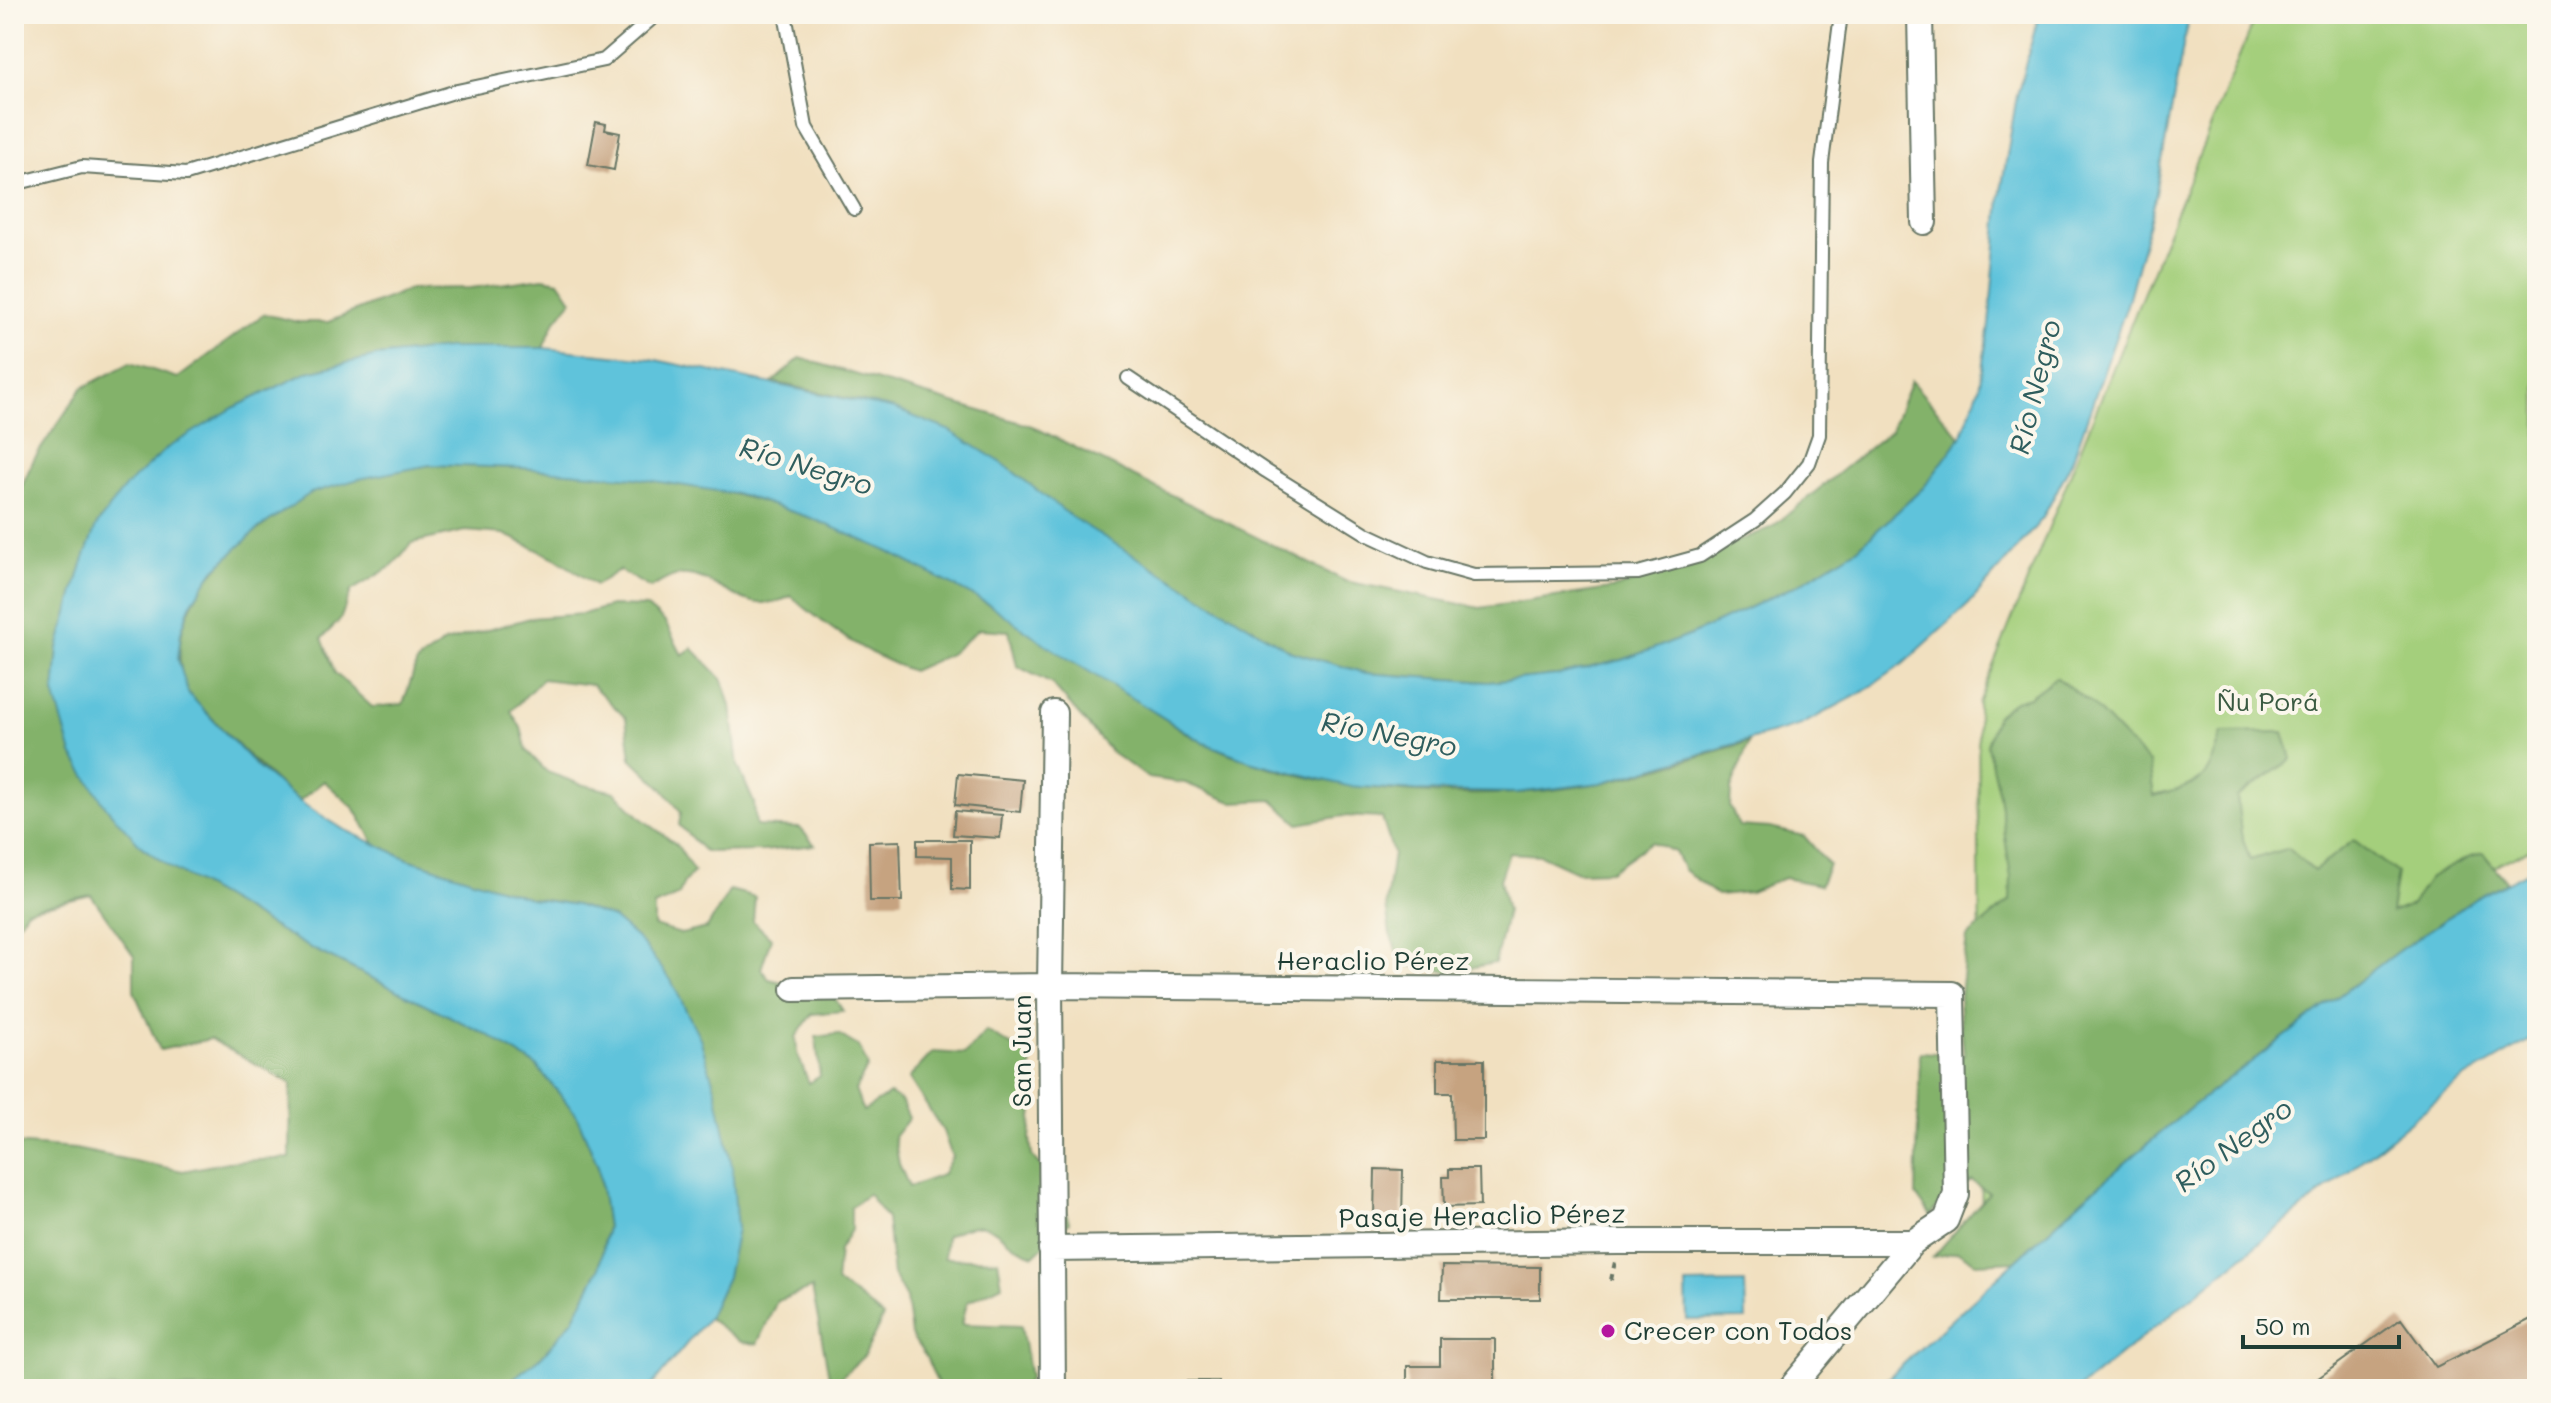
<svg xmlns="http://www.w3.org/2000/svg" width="2551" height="1403" font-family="Mali,sans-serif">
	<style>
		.green { fill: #a4cf7b; stroke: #628658; stroke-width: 2 }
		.forest { fill: #83b26b; stroke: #517850; stroke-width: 2 }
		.water { fill: #5ec3db; stroke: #3e8088; stroke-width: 2 }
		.building { fill: #c6a380 }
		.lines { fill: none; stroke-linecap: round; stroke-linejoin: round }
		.lane-casing { stroke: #687665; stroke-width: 16 }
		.street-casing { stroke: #687665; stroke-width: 28 }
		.path { stroke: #687665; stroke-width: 4; stroke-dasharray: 6 6; stroke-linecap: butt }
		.lane { stroke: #fff; stroke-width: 12 }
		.street { stroke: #fff; stroke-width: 24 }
		.poi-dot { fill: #b5179e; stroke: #fbf7ec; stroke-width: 3 }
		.labels { text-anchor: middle; stroke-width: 8; stroke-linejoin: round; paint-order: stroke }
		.park-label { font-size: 26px; fill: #3a5a42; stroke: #fbf7ec }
		.street-label { font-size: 26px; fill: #1f3d34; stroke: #fbf7ec }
		.poi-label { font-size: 26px; fill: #1f3d34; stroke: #fbf7ec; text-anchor: start }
		.water-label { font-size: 28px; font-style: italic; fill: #2f5e5e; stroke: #fbf7ec }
	</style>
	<rect width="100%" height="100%" fill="#fbf7ec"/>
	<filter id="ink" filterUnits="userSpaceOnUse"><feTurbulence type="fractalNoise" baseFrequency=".0125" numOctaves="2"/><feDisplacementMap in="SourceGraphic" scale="16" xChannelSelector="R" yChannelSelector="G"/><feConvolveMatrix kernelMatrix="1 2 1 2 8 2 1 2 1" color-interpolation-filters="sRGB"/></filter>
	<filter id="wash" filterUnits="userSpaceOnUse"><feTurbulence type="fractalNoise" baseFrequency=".006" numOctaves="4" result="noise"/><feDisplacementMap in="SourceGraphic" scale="32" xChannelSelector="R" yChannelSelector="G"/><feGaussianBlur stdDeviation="1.8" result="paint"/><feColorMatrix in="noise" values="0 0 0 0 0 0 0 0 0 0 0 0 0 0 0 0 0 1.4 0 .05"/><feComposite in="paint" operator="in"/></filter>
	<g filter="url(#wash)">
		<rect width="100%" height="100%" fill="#f1e0c0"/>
		<path class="green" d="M 2256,14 L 2537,14 L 2537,846 L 2500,863 L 1982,1252 L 1978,703 Z"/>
		<path class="forest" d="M 543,278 L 559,281 L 572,300 L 554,323 L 543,348 L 447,348 L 377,356 L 308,372 L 233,408 L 82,564 L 58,648 L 54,693 L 142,847 L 170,867 L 305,945 L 488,1035 L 537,1066 L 576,1114 L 598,1166 L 607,1227 L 599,1269 L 573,1320 L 542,1356 L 500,1389 L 14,1389 L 14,1144 L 75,1149 L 183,1171 L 228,1162 L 290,1158 L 291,1083 L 210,1039 L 160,1050 L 134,991 L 134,956 L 91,895 L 27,910 L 14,930 L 14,503 L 34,459 L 82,388 L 130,363 L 178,378 L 264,314 L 298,322 L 328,322 L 410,289 L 471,288 Z
			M 800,358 L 1032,426 L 1345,581 L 1480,608 L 1617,588 L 1771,528 L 1891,430 L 1911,381 L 1961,437 L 1924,487 L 1858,548 L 1797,585 L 1691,635 L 1622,660 L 1558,675 L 1488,682 L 1366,673 L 1292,652 L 1072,518 L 1002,463 L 895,409 L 773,382 Z
			M 430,465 C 557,469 691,472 811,518 C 867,540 936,572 988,604 C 1008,616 1026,631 1046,644 C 1077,665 1110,683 1141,703 C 1163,716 1184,734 1207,744 C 1318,795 1480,805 1600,783 C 1650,773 1700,755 1749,742 L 1731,789 L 1730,807 L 1739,826 L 1770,828 L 1804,836 L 1829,865 L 1820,885 L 1784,878 L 1751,892 L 1717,895 L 1684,870 L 1675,852 L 1651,842 L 1610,871 L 1577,872 L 1540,855 L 1509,853 L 1500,880 L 1507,911 L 1495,963 L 1450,972 L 1402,964 L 1390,934 L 1386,904 L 1393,853 L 1382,818 L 1343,816 L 1299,824 L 1272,800 L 1232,802 L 1185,783 L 1149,778 L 1112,753 L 1052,684 L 1017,666 L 1009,631 L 979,629 L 950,654 L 912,671 C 865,654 828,628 791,596 C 743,622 716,570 679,575 C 669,576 659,584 650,588 L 619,570 L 596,585 L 555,558 L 504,534 L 465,531 L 412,543 L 392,566 L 351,591 L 340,620 L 322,638 L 335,673 L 372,707 L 403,704 L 417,662 L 445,642 L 530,618 L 583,614 L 611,606 L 647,607 L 665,622 L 682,655 L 692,648 L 723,680 L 731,706 L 738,766 L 754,803 L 756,826 L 800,828 L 815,845 L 764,851 L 705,852 L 679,825 L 681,812 L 661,787 L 631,758 L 626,718 L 592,685 L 542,679 L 511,711 L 521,728 L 527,751 L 547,772 L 580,784 L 615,792 L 641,818 L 677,845 L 694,872 L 684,882 L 679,895 L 654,906 L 654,926 L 681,934 L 707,928 L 730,890 L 755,897 L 753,921 L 771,938 L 761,969 L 769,979 L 832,994 L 843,1011 L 812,1014 L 796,1037 L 797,1053 L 809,1083 L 820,1076 L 816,1037 L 838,1034 L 859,1047 L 868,1066 L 855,1090 L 863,1111 L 890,1094 L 901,1101 L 909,1118 L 894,1137 L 899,1164 L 909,1187 L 942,1175 L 952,1157 L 943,1131 L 909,1078 L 933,1052 L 965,1054 L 986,1031 L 1030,1056 L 1035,1090 L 1030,1138 L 1032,1156 L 1057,1184 L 1069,1222 L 1034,1255 C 992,1241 998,1209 946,1236 L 944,1258 L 998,1260 L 1002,1285 L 967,1302 L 962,1324 L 1021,1326 L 1030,1377 L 1023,1389 L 940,1389 L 927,1359 L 911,1335 L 906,1298 L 893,1275 L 887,1219 L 868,1194 L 851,1207 L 851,1230 L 839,1250 L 836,1283 L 857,1296 L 883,1317 L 864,1356 L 831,1386 L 812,1288 L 777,1301 L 757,1344 L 741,1342 L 708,1318 L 727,1277 L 639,940 L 613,918 L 576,905 L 530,898 L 459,876 L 408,859 L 375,844 L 355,809 L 324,781 L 299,801 C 266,775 239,747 211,717 C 203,709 191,700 187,690 C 157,615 225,551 281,513 C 291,506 301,497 312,492 C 348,476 391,472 430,465 Z
			M 2056,677 L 2093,705 L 2149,763 L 2154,796 C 2204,783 2206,784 2222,733 L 2284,732 L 2292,759 L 2237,797 L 2241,833 L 2250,860 L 2288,848 L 2314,871 L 2354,840 L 2397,873 L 2391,913 L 2411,905 L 2430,877 L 2468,858 L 2483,853 L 2507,882 L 2476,898 L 2397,952 L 2194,1105 L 2086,1196 L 2015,1261 L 1976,1263 L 1958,1252 L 1933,1257 L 1989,1193 L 1972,1181 L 1945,1195 L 1931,1216 L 1916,1195 L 1920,1052 L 1964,1055 L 1959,1002 L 1967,937 L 2010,901 L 2011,878 L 1999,795 L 1987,745 L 1996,716 L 2015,701 L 2029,697 Z"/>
		<path class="water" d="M 2039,14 L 2189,14 L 2154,204 L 2127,305 L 2072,461 L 2043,518 L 1969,604 L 1903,664 L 1863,692 L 1801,725 L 1601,783 L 1516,793 L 1417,791 L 1347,786 L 1253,762 L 1204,743 L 1048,646 L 987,603 L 885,550 L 811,518 L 742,495 L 635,478 L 522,468 L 430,465 L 359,479 L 311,493 L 259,528 L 214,570 L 190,605 L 181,632 L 178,659 L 188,693 L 258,768 L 299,801 L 343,829 L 408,859 L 530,898 L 576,905 L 613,918 L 639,940 L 671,980 L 700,1038 L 716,1091 L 732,1166 L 737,1229 L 727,1277 L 708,1318 L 649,1389 L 500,1389 L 542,1356 L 573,1320 L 599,1269 L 607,1227 L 598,1166 L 576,1114 L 537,1066 L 488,1035 L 305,945 L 170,867 L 142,847 L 108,810 L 72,754 L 54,693 L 58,648 L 82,564 L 96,526 L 125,487 L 167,448 L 233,408 L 308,372 L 377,356 L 447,348 L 543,348 L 651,359 L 895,409 L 948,430 L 1002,463 L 1073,518 L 1292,652 L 1366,673 L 1488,682 L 1558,675 L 1622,660 L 1691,635 L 1797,585 L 1858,548 L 1924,487 L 1961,437 L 1979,388 L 1989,325 L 2000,197 L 2017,95 Z
			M 2537,867 L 2537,1036 L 2463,1079 L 2078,1389 L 1876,1389 L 2086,1196 L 2194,1105 L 2397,952 L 2476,898 Z
			M 1745,1283 L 1746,1319 L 1687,1320 L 1686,1284 Z"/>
		<g id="blocks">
			<path class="building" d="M 596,122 L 606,124 L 605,130 L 620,133 L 614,170 L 588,165 Z
				M 958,774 L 1023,780 L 1020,812 L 955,805 Z
				M 955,811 L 1002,815 L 1000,838 L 953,835 Z
				M 917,840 L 970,840 L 970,890 L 952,889 L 952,857 L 917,856 Z
				M 900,841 L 902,901 L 870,901 L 869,842 Z
				M 1437,1060 L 1484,1060 L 1484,1140 L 1453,1140 L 1452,1093 L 1437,1093 Z
				M 1375,1169 L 1403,1170 L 1402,1219 L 1374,1218 Z
				M 1449,1169 L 1479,1169 L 1480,1206 L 1444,1207 L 1443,1177 L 1449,1177 Z
				M 1442,1266 L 1540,1267 L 1540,1299 L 1441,1299 Z
				M 2537,1316 L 2537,1389 L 2303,1389 L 2401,1319 L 2436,1367 Z
				M 1440,1339 L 1495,1339 L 1495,1389 L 1407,1389 L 1407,1366 L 1440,1366 Z
				M 1174,1381 L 1219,1381 L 1219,1389 L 1174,1389 Z"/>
		</g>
	</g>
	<g filter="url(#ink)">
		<use href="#blocks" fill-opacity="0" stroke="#687665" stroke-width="2"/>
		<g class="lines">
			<g class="lane-casing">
				<path id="lane" d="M 785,14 L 806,127 L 854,209
					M 14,184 L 82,167 L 186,174 L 457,91 L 604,60 L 657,14
					M 1128,378 L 1266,471 L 1367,534 L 1427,562 L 1474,575 L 1638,573 L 1700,556 L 1755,520 L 1785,493 L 1809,463 L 1819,435 L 1822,163 L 1841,14"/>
			</g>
			<g class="street-casing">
				<path id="street" d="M 1920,14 L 1924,222
					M 794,989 L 1050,986 L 1952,994 L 1956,1194 L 1946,1220 L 1913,1242 L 1790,1389
					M 1051,1249 L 1618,1242 L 1913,1242
					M 1053,1389 L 1050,986 L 1054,713"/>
			</g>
			<path class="path" d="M 1611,1280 L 1615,1262"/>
			<use href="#lane" class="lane"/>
			<use href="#street" class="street"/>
		</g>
	</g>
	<circle class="poi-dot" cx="1608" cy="1331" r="8"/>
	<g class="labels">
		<g class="park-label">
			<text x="2268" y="711">Ñu Porá</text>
		</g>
		<g class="street-label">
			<text x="1373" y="970">Heraclio Pérez</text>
			<text transform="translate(1022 1051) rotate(-90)" y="9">San Juan</text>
			<text transform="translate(1482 1216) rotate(-1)" y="9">Pasaje Heraclio Pérez</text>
		</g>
		<g class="poi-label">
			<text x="1624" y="1340">Crecer con Todos</text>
		</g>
		<g class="water-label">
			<text transform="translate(2035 387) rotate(-76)" y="10">Río Negro</text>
			<text transform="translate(806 466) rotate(17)" y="10">Río Negro</text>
			<text transform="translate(1389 734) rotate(11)" y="10">Río Negro</text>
			<text transform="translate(2233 1145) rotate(-36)" y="10">Río Negro</text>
		</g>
	</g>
	<rect width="2551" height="1403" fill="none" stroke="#fbf7ec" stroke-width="48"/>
	<path d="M2243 1335v12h156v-12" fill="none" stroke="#1f3d34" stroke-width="4"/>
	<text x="2255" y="1335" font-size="24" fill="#1f3d34" stroke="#fbf7ec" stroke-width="6" paint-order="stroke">50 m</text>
</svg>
